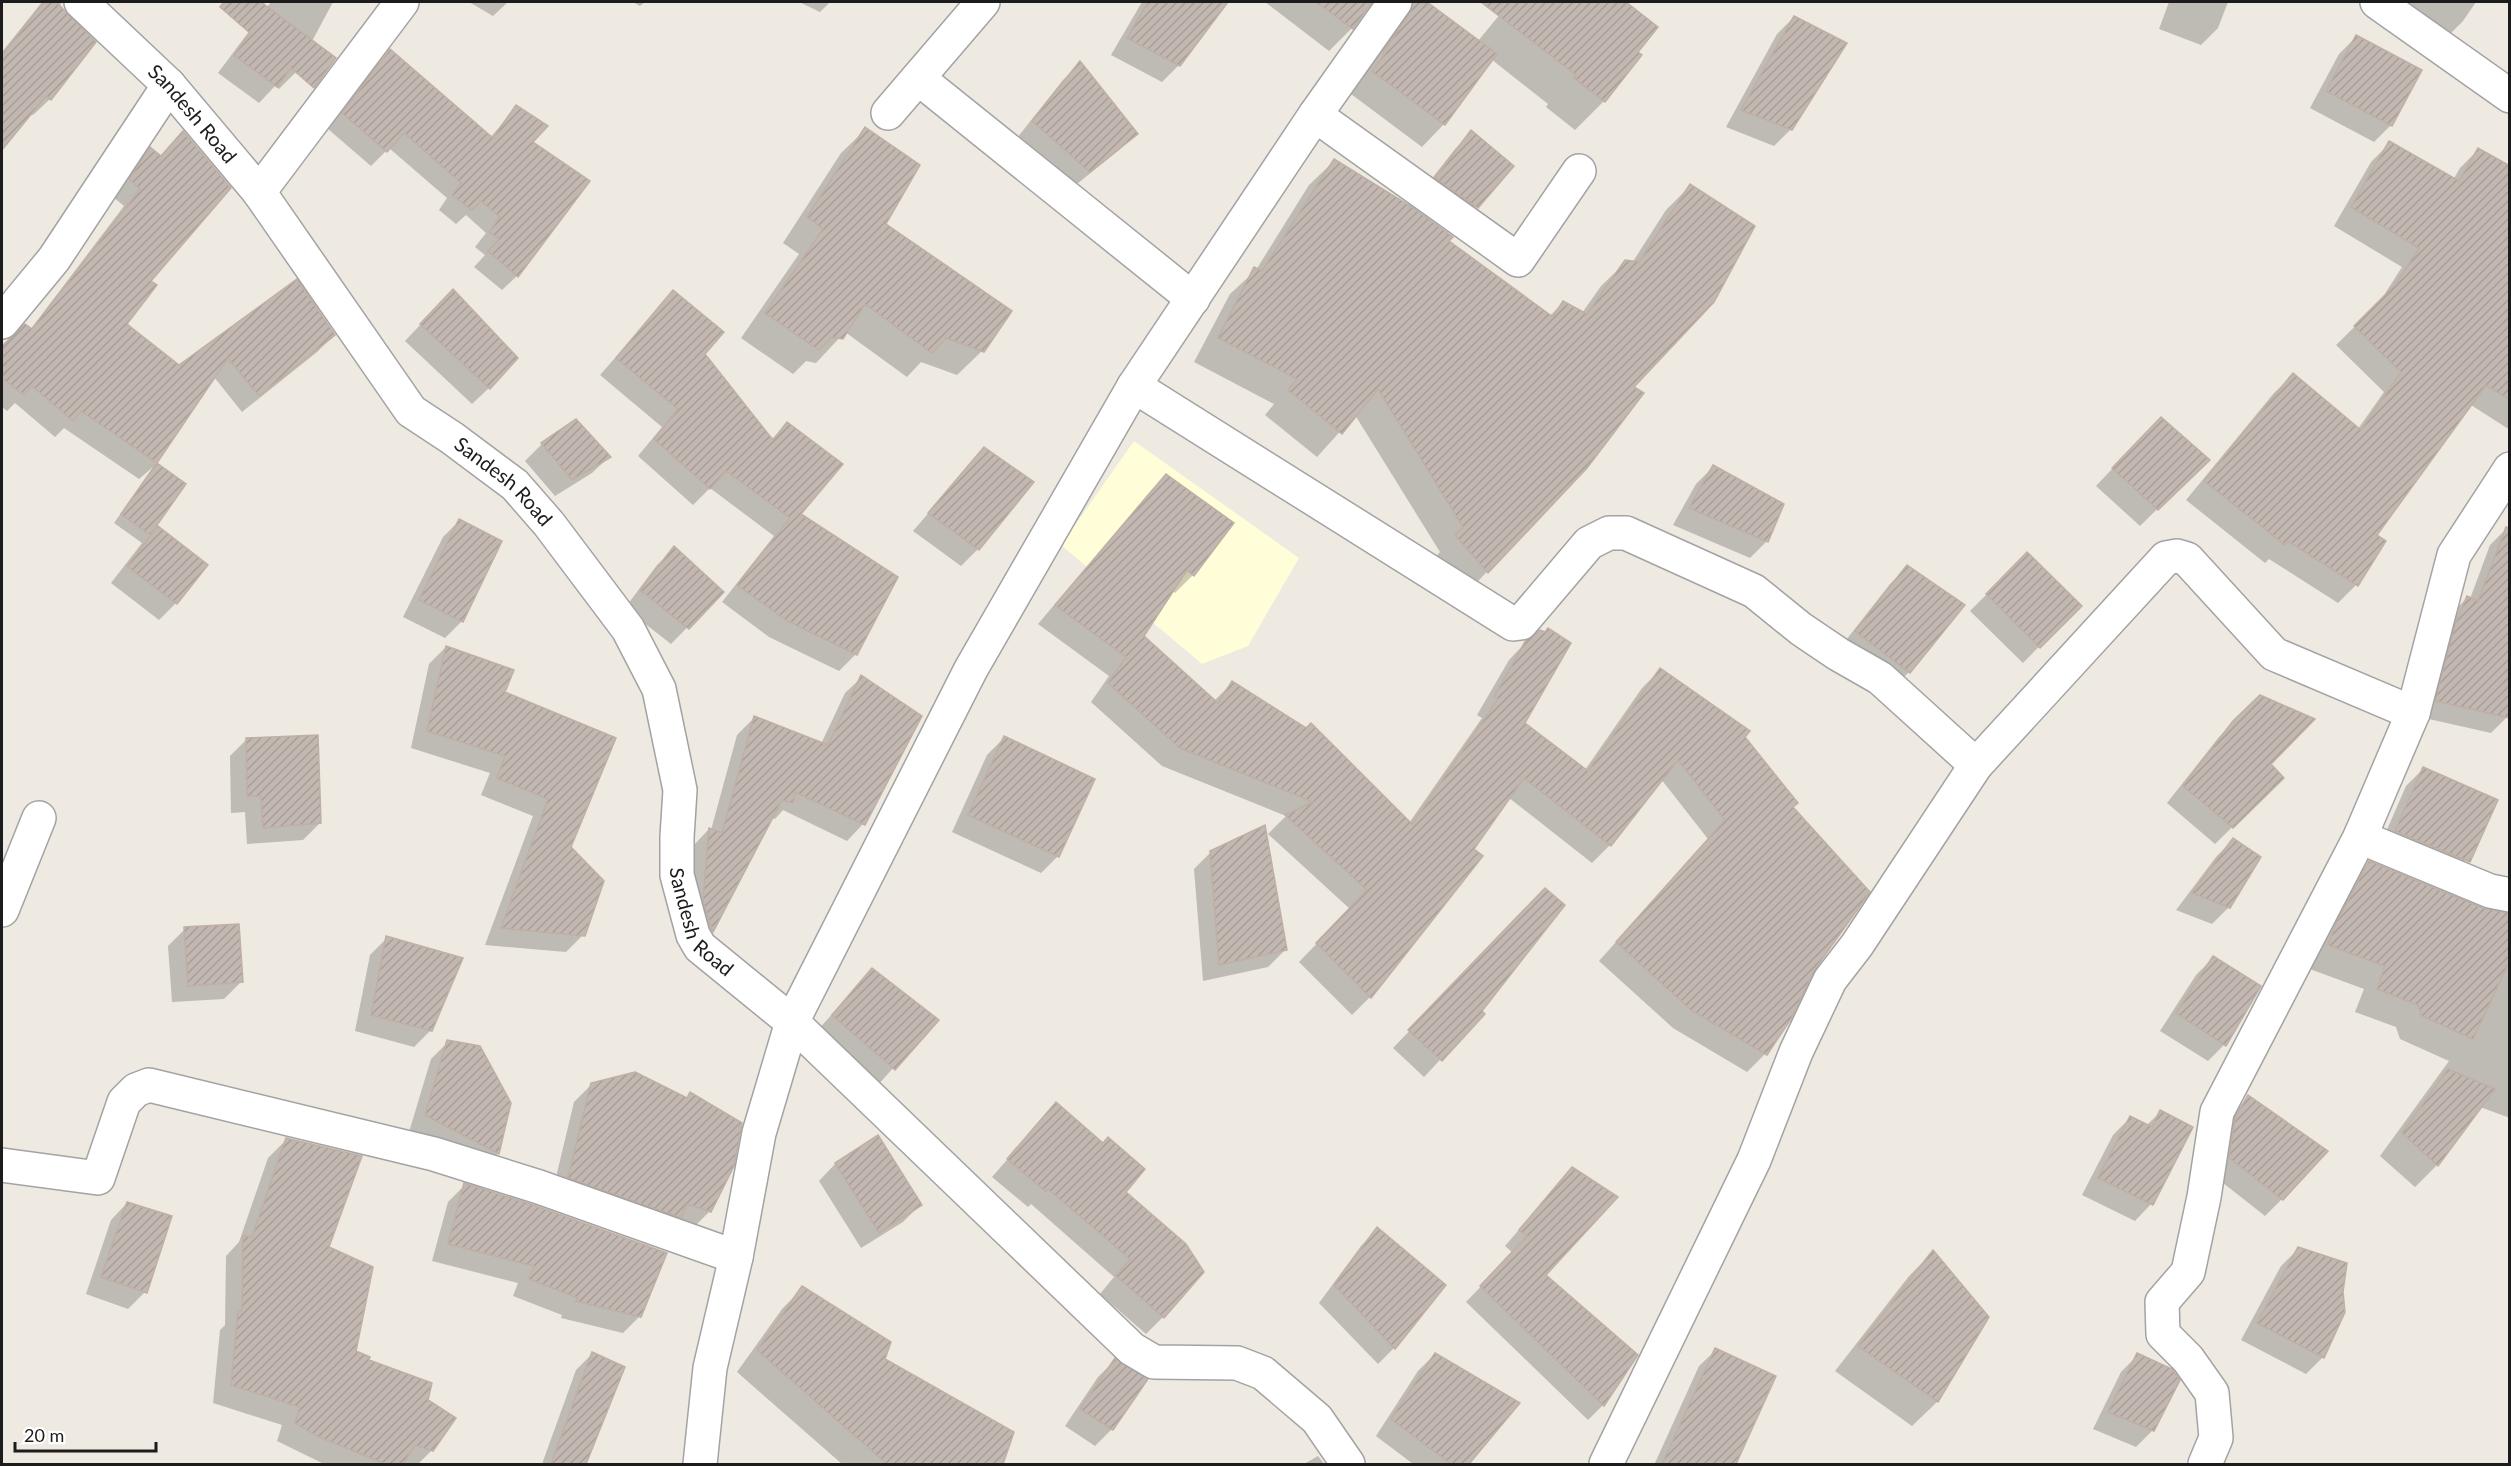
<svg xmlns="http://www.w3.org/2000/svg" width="2511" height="1466" font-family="Lato,sans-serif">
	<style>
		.education { fill: #fffed9 }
		.shadow { fill: #0003 }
		.building { fill: url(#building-hatch); stroke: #c0afa4; stroke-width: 1.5 }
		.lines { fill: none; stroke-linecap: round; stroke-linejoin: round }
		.street-casing { stroke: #a3a3a3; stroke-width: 36 }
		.street { stroke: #fff; stroke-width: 33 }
		.labels { text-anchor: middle; stroke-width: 5; stroke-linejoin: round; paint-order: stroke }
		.street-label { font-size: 20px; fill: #1c1c1c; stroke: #fff }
	</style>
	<defs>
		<pattern id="building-hatch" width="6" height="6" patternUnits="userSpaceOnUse" patternTransform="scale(1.5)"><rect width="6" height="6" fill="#c2b8b1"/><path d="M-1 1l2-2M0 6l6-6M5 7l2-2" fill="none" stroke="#a69e98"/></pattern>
	</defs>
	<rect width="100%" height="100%" fill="#eee9e1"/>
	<path class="education" d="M 1134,441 L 1299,558 L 1248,646 L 1202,664 L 1061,545 Z"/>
	<path class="shadow" d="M 42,2 L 61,2 L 50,99 L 33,115 L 30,113 L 2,147 L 2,52 Z
		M 271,2 L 333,2 L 295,73 L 279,89 L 275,86 L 259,103 L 218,73 Z
		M 469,2 L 508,2 L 493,16 Z
		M 633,2 L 645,2 L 640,6 Z
		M 799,2 L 830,2 L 820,12 Z
		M 1142,2 L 1208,2 L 1220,10 L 1179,65 L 1162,82 L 1111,55 Z
		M 1265,2 L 1425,2 L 1478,41 L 1510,2 L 1623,2 L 1656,27 L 1636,53 L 1640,55 L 1604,101 L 1575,130 L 1546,107 L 1548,104 L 1491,59 L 1444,124 L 1422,147 L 1351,94 L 1364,77 L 1361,75 L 1374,5 L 1367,6 L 1352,28 L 1329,51 Z
		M 2169,2 L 2228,2 L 2218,28 L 2201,45 L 2159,29 Z
		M 2404,2 L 2476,2 L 2463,21 L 2446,38 Z
		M 1794,17 L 1791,129 L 1774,146 L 1726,127 L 1777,34 Z
		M 2356,37 L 2391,125 L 2374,142 L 2310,108 L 2339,54 Z
		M 390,51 L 490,138 L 516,107 L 531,143 L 517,276 L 502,290 L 474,267 L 485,255 L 475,247 L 486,233 L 466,215 L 456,224 L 439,210 L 447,198 L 389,148 L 371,166 L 328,129 L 376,65 Z
		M 1080,64 L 1136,133 L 1119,150 L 1072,188 L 1017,138 L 1063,80 Z
		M 866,129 L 884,225 L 982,351 L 957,375 L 921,362 L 907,377 L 845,332 L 816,363 L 806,361 L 793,374 L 741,338 L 799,254 L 783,243 L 841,153 Z
		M 1472,132 L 1512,167 L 1460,224 L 1419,195 L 1455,149 Z
		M 183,133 L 149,281 L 125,324 L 179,367 L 334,335 L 317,352 L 242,412 L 214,377 L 155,463 L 184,484 L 148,536 L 158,528 L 206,565 L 176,603 L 159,620 L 111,583 L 142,543 L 114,523 L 153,467 L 139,479 L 64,428 L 55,437 L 15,403 L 7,411 L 2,407 L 2,347 L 7,341 L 30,330 L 124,206 L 113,197 L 134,166 L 151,149 L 160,157 Z
		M 2390,143 L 2453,180 L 2460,168 L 2478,150 L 2510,315 L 2510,430 L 2471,405 L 2375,535 L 2384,541 L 2356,585 L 2338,603 L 2269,559 L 2265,563 L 2186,500 L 2274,393 L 2293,375 L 2358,429 L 2384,392 L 2336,345 L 2379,303 L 2402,267 L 2334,226 L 2371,162 Z
		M 1334,161 L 1550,316 L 1563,302 L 1582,313 L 1601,286 L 1626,262 L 1632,263 L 1666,210 L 1690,186 L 1631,387 L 1586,467 L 1463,597 L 1432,561 L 1440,552 L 1355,415 L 1317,457 L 1265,415 L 1274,404 L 1194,362 L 1230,294 L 1256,270 L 1309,185 Z
		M 673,292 L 703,354 L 771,440 L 787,424 L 799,515 L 856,654 L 839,671 L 769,637 L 722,602 L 774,536 L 710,488 L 693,505 L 638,456 L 662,427 L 600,375 Z
		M 436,308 L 489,388 L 472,404 L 405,341 Z
		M 2144,435 L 2207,460 L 2140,526 L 2096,486 Z
		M 542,444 L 609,457 L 592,473 L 555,496 L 525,461 Z
		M 984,449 L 978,549 L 961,566 L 913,531 Z
		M 1713,467 L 1767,541 L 1750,558 L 1673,525 L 1696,484 Z
		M 1166,476 L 1193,575 L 1175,593 L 1172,590 L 1142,636 L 1214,701 L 1232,683 L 1409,823 L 1482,718 L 1477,715 L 1509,660 L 1527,641 L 1523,724 L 1585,770 L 1642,688 L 1660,670 L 1743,737 L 1792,807 L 1814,968 L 1790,1018 L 1765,1054 L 1747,1072 L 1673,1028 L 1599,961 L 1708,839 L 1661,779 L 1610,845 L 1592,863 L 1508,797 L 1472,850 L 1480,856 L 1370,997 L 1352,1015 L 1299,962 L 1350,909 L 1268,834 L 1286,816 L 1162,766 L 1091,702 L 1109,676 L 1038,624 L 1148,494 Z
		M 459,521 L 462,621 L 445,638 L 403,617 L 443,537 Z
		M 2506,529 L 2507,717 L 2491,733 L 2420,717 L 2451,614 L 2467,598 L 2470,599 L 2490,545 Z
		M 674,549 L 722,592 L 671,644 L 625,608 L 657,565 Z
		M 2027,554 L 2079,606 L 2023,663 L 1970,611 Z
		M 1907,567 L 1909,672 L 1892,689 L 1839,649 L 1890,584 Z
		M 446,647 L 503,693 L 569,847 L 583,935 L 566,952 L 485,945 L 533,816 L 481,795 L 490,773 L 411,748 L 429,664 Z
		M 862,677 L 863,824 L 847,841 L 783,810 L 775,819 L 771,818 L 712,931 L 696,947 L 687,918 L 693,846 L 709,829 L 711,830 L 737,735 L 754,718 L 821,744 L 845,693 Z
		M 2260,697 L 2269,764 L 2282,778 L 2215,844 L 2167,803 L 2219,737 Z
		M 1004,738 L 1058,856 L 1041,873 L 952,832 L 987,755 Z
		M 247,739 L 320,823 L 303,840 L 247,844 L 245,812 L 231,813 L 230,756 Z
		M 2423,769 L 2473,852 L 2456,869 L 2379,848 L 2406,786 Z
		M 2233,840 L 2229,907 L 2212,924 L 2176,910 L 2216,857 Z
		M 1211,852 L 1285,950 L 1268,967 L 1203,981 L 1194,869 Z
		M 2369,863 L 2483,910 L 2510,915 L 2510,1118 L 2480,1107 L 2437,1165 L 2415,1187 L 2380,1156 L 2449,1061 L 2400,1039 L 2396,1027 L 2355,1012 L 2364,989 L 2307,968 L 2346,885 Z
		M 1529,907 L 1480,1012 L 1483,1014 L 1424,1077 L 1393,1048 Z
		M 185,929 L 241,982 L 224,999 L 172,1002 L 168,946 Z
		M 387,938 L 431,1030 L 414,1047 L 355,1031 L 370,955 Z
		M 2213,958 L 2224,1045 L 2208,1061 L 2160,1031 L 2196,975 Z
		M 872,970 L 936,1020 L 877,1086 L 816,1032 Z
		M 448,1042 L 509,1104 L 498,1154 L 481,1170 L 409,1132 L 431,1059 Z
		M 591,1085 L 686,1099 L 690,1094 L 710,1211 L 693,1228 L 552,1194 L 574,1102 Z
		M 2249,1097 L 2282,1199 L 2265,1216 L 2213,1175 L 2232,1114 Z
		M 1056,1104 L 1124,1192 L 1163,1317 L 1146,1334 L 1100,1294 L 1114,1277 L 1031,1204 L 1028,1207 L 992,1177 Z
		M 2160,1112 L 2191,1127 L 2151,1204 L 2135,1221 L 2082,1195 L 2113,1135 L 2130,1118 L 2146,1126 Z
		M 877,1138 L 920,1205 L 903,1222 L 861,1248 L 819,1181 L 835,1164 Z
		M 287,1139 L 327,1248 L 354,1351 L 367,1361 L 432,1450 L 418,1464 L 324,1464 L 277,1441 L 282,1425 L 213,1403 L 220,1330 L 225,1325 L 226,1256 L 239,1242 L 268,1158 Z
		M 1572,1168 L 1544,1275 L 1603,1405 L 1588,1420 L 1466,1302 L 1513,1253 L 1505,1246 Z
		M 465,1185 L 640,1316 L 623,1333 L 561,1318 L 562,1315 L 513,1296 L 518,1283 L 432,1261 L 448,1202 Z
		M 127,1203 L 145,1292 L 128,1309 L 86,1294 L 111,1220 Z
		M 1377,1229 L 1394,1348 L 1378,1364 L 1319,1303 L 1361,1246 Z
		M 2298,1249 L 2323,1357 L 2306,1374 L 2241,1340 L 2281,1266 Z
		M 1933,1252 L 1987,1317 L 1937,1402 L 1912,1426 L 1835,1371 L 1909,1276 Z
		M 803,1288 L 883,1360 L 1012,1433 L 1001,1464 L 842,1464 L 737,1372 L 782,1309 Z
		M 1716,1350 L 1774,1377 L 1734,1464 L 1659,1464 L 1655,1463 L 1699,1366 Z
		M 592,1354 L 623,1368 L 584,1464 L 542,1464 L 576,1370 Z
		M 1435,1354 L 1518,1404 L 1467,1464 L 1413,1464 L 1376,1436 L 1418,1371 Z
		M 2138,1355 L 2153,1430 L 2136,1447 L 2093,1429 L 2121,1372 Z
		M 1115,1360 L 1146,1380 L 1112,1429 L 1095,1446 L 1065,1426 L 1098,1377 Z
		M 1318,1456 L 1324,1464 L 1304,1464 Z"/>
	<path class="building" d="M 44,2 L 56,2 L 96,42 L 51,100 L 46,96 L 2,150 L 2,55 Z
		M 224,2 L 261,2 L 336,58 L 314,88 L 291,68 L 277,87 L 234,55 L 250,33 L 220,7 Z
		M 1148,2 L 1228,2 L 1180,66 L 1127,38 Z
		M 1316,2 L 1372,2 L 1353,29 Z
		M 1413,2 L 1427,2 L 1497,54 L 1445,125 L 1372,71 L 1385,54 L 1383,52 L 1410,13 Z
		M 1481,2 L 1626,2 L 1658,27 L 1638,52 L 1642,55 L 1605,102 L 1574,78 L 1576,75 Z
		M 1794,16 L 1847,43 L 1792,130 L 1741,110 Z
		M 2356,35 L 2422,70 L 2392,126 L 2326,91 Z
		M 390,49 L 493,138 L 516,105 L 548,126 L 533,142 L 590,181 L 518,277 L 488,251 L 499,239 L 489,232 L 500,217 L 481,201 L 472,210 L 452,195 L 461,183 L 404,133 L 387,152 L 342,113 Z
		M 1080,61 L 1138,134 L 1090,172 L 1032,121 Z
		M 865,127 L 920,165 L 886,224 L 1012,311 L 984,352 L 946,338 L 932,353 L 865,304 L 843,339 L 832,337 L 819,350 L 765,313 L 823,229 L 807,217 Z
		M 1471,130 L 1514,166 L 1478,208 L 1435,178 Z
		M 183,131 L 231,188 L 151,281 L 157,285 L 127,324 L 179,365 L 297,279 L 335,335 L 259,396 L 228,358 L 157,463 L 81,411 L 73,421 L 32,386 L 24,395 L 2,378 L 2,346 L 25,324 L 32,329 L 140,189 L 129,179 L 150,147 L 161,156 Z
		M 2389,141 L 2459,181 L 2478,148 L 2510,166 L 2510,400 L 2486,385 L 2377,535 L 2386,541 L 2358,586 L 2288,541 L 2285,545 L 2204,481 L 2293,373 L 2361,430 L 2401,372 L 2354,326 L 2396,284 L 2419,248 L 2351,207 Z
		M 1334,159 L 1412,207 L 1453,237 L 1449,241 L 1553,317 L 1563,301 L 1587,314 L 1625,260 L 1639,262 L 1690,184 L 1755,226 L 1714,302 L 1634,387 L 1644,393 L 1587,468 L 1488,573 L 1455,535 L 1463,527 L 1378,389 L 1342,434 L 1288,390 L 1297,379 L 1218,338 L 1254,267 L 1262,271 Z
		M 453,289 L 518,358 L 490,389 L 420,324 Z
		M 673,290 L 724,332 L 705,354 L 773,440 L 787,422 L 843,464 L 801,514 L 898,577 L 857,655 L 786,620 L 737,585 L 790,518 L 726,471 L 710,489 L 654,439 L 678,409 L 616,358 Z
		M 2161,417 L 2210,460 L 2158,510 L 2112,468 Z
		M 576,419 L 611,457 L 572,480 L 541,443 Z
		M 984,447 L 1034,482 L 979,550 L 928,513 Z
		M 157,463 L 186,484 L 150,535 L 121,514 Z
		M 1713,465 L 1784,504 L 1768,542 L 1689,508 Z
		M 1166,474 L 1234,523 L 1194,576 L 1187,570 L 1144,636 L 1218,703 L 1232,681 L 1306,728 L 1311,723 L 1412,824 L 1498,699 L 1494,697 L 1526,640 L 1540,630 L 1545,632 L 1548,628 L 1571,643 L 1525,723 L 1588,771 L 1660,668 L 1750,731 L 1745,737 L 1798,803 L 1793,807 L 1870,892 L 1815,969 L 1791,1019 L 1767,1055 L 1691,1010 L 1616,942 L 1725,820 L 1678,760 L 1611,846 L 1524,778 L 1474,849 L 1483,856 L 1371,998 L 1316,943 L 1367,890 L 1285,815 L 1313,802 L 1180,748 L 1108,683 L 1126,657 L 1055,605 Z
		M 459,519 L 502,541 L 463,622 L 419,600 Z
		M 158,526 L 208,565 L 177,604 L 127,566 Z
		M 2506,527 L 2510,528 L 2510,718 L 2435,701 L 2455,624 L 2467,596 L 2478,601 Z
		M 674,546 L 724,592 L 689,629 L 640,590 Z
		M 2027,552 L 2082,606 L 2040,648 L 1986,594 Z
		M 1907,565 L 1965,605 L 1910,673 L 1855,631 Z
		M 446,646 L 514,670 L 505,692 L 616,738 L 571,847 L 604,881 L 585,936 L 501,928 L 548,799 L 497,778 L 505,756 L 427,731 Z
		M 861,675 L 922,716 L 865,825 L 795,792 L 793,803 L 782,800 L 713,932 L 703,901 L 709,828 L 722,833 L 754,716 L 828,745 Z
		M 2260,695 L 2315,719 L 2271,764 L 2284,778 L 2233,828 L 2183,786 L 2233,721 Z
		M 318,735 L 321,823 L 263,828 L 261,796 L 247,796 L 246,738 Z
		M 1004,736 L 1095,779 L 1059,857 L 968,815 Z
		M 2423,767 L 2498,800 L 2470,862 L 2395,831 Z
		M 1265,825 L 1287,950 L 1219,965 L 1210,851 Z
		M 2233,838 L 2261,857 L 2230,908 L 2192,893 Z
		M 2369,861 L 2483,908 L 2510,913 L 2510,960 L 2473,1039 L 2422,1016 L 2418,1005 L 2377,989 L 2385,966 L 2328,945 L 2337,921 Z
		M 1545,888 L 1565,905 L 1482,1011 L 1485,1014 L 1442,1061 L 1408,1030 Z
		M 239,924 L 243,982 L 188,986 L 184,927 Z
		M 386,936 L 463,958 L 432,1031 L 371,1015 Z
		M 2213,956 L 2261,986 L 2226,1046 L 2176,1013 Z
		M 872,968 L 939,1020 L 895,1070 L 832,1015 Z
		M 447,1040 L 480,1046 L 511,1103 L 499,1154 L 425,1115 Z
		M 2448,1069 L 2495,1089 L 2438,1166 L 2402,1133 Z
		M 635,1072 L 687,1098 L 690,1092 L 742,1123 L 734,1166 L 711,1212 L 687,1204 L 681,1218 L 568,1178 L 591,1083 Z
		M 2248,1095 L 2328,1151 L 2283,1200 L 2229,1158 L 2235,1118 Z
		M 1056,1102 L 1103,1143 L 1108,1137 L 1145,1169 L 1126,1192 L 1186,1244 L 1204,1272 L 1164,1318 L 1116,1276 L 1130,1259 L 1048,1189 L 1046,1192 L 1007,1159 Z
		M 2160,1110 L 2193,1127 L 2153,1205 L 2098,1178 L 2130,1116 L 2152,1127 Z
		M 878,1135 L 922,1205 L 879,1233 L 835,1163 Z
		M 286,1138 L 362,1156 L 329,1247 L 373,1267 L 356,1351 L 370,1357 L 369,1360 L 432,1383 L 428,1400 L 456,1418 L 433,1451 L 415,1445 L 403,1464 L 386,1464 L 319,1437 L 295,1423 L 300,1407 L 231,1385 L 238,1310 L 242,1311 L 243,1236 L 252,1237 Z
		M 1572,1167 L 1618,1197 L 1546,1275 L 1638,1355 L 1604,1406 L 1480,1286 L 1527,1236 L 1519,1230 Z
		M 464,1183 L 533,1205 L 667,1253 L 641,1317 L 576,1301 L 578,1298 L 529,1279 L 534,1266 L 448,1244 Z
		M 127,1202 L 172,1216 L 147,1293 L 101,1277 Z
		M 1377,1227 L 1446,1285 L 1395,1349 L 1334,1285 Z
		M 2298,1247 L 2347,1263 L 2343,1292 L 2345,1312 L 2324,1358 L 2257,1323 Z
		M 1933,1250 L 1989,1317 L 1938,1402 L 1858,1346 Z
		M 802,1286 L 891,1342 L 885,1359 L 1014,1432 L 1003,1464 L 887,1464 L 757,1350 Z
		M 1715,1348 L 1776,1376 L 1736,1464 L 1662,1464 Z
		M 592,1352 L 625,1367 L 586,1464 L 551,1464 Z
		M 1435,1353 L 1520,1403 L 1469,1464 L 1451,1464 L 1391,1419 Z
		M 2137,1353 L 2172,1369 L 2180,1380 L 2154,1431 L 2108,1412 Z
		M 1115,1358 L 1148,1379 L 1113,1430 L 1080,1409 Z"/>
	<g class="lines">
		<g class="street-casing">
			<g id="street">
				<path id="s1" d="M 81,2 L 169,85 L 259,192 L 411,411 L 452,438 L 515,485 L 549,524 L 628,629 L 659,689 L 680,790 L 677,837 L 677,875 L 693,935 L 700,947 L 792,1022 L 1132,1349 L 1154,1362 L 1237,1363 L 1263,1373 L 1317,1419 L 1348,1464"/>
				<path d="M 2377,2 L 2510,96"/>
				<path d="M 918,78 L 1193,299"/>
				<path d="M 888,113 L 983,2"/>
				<path d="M 1315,115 L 1518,260 L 1579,171"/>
				<path d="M 259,192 L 402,2"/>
				<path d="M 2,322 L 54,259 L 169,85"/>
				<path d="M 1134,386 L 1513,624 L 1521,623 L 1589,543 L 1609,533 L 1626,533 L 1754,591 L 1801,629 L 1838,654 L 1880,678 L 1976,765"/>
				<path d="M 2360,837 L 2490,891 L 2510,895"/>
				<path d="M 2,910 L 39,818"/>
				<path d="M 2,1165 L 98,1178 L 124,1102 L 136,1090 L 149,1085 L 434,1154 L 539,1187 L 736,1257"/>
				<path d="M 700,1464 L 710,1368 L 736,1257 L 759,1133 L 792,1022 L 971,669 L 1134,386 L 1315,115 L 1395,2"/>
				<path d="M 1606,1464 L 1754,1160 L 1796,1052 L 1830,980 L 1857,945 L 1976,765 L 2166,558 L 2177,556 L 2187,559 L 2274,654 L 2413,713"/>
				<path d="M 2205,1464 L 2216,1438 L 2212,1393 L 2188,1359 L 2163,1334 L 2162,1302 L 2188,1272 L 2204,1197 L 2217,1112 L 2360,837 L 2413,713 L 2454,555 L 2510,469"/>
			</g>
		</g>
		<use href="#street" class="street"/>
	</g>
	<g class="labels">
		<g class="street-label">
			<text dy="7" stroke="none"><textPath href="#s1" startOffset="158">Sandesh Road</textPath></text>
			<text dy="7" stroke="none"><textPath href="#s1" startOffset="644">Sandesh Road</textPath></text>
			<text dy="7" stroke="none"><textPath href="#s1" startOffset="1148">Sandesh Road</textPath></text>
		</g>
	</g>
	<rect width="2511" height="1466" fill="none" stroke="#1c1c1c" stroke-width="6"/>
	<path d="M15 1442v9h141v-9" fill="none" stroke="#1c1c1c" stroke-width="3"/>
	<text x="24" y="1442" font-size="18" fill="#1c1c1c" stroke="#ffffff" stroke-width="4.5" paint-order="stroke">20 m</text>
</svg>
